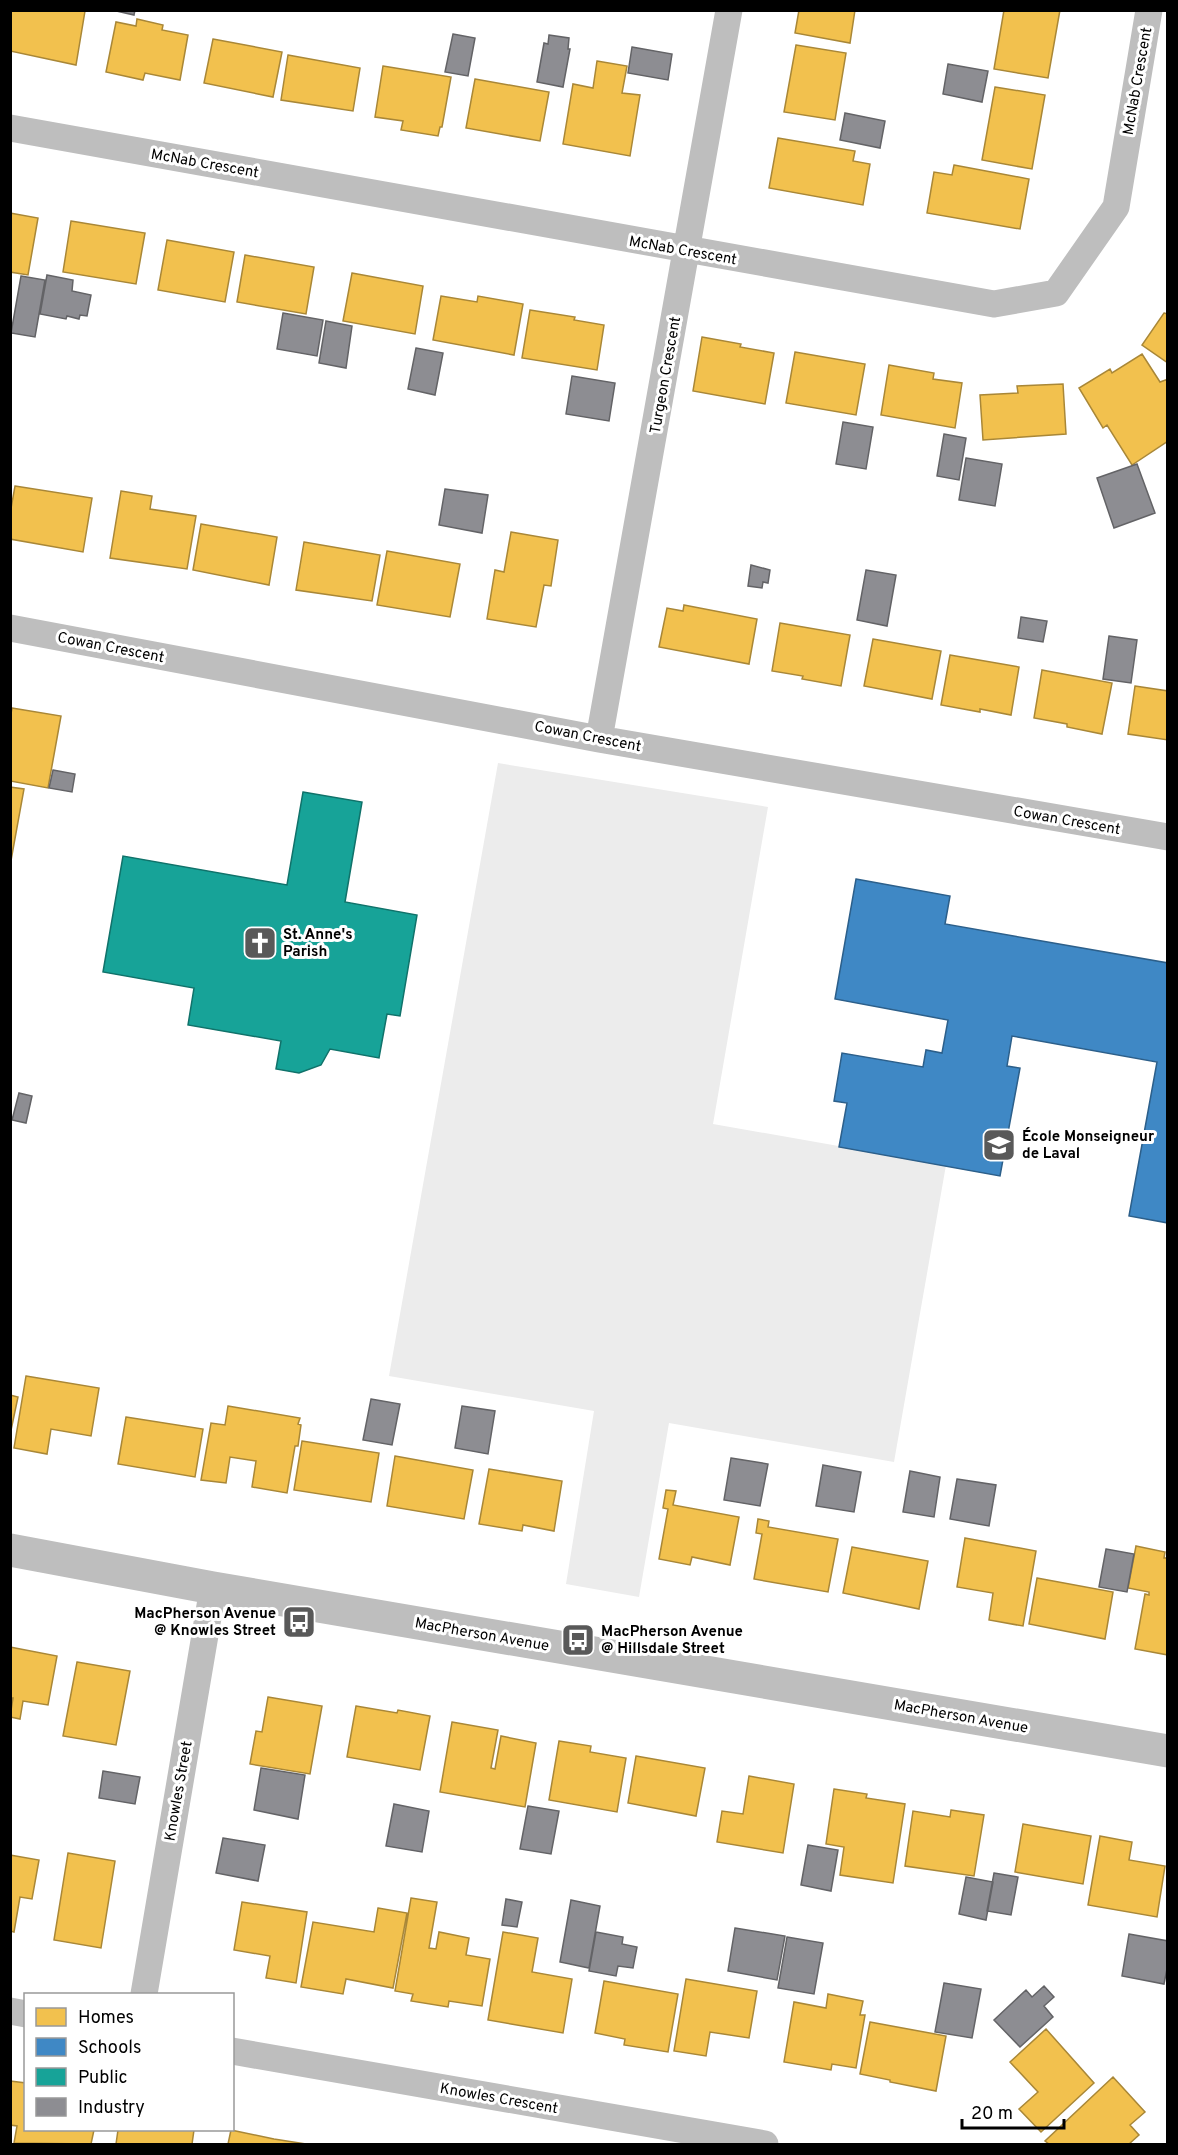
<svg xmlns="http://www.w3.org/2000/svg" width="1178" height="2155" font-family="Overpass,sans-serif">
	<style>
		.green { fill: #ececec }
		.homes { fill: #f2c14e; stroke: #a98737; stroke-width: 1.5 }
		.schools { fill: #3f88c5; stroke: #2c5f8a; stroke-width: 1.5 }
		.public { fill: #17a398; stroke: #10726a; stroke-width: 1.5 }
		.industry { fill: #8d8d92; stroke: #636366; stroke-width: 1.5 }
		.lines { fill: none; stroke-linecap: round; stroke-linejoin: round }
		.minor { stroke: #bebebe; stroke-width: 27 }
		.tertiary { stroke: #bebebe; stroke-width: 33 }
		.labels { text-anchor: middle; stroke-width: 6; stroke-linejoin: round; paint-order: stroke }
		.street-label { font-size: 15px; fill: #000; stroke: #fff }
		.poi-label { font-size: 15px; font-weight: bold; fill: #000; stroke: #fff; text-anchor: start }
	</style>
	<rect width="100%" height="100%" fill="#fff"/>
	<path class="green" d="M 498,763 L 768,807 L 713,1124 L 946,1165 L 894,1462 L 669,1423 L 639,1597 L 566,1584 L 594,1411 L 389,1376 Z"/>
	<path class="homes" d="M 11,10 L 85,11 L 76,65 L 10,51 Z
		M 799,10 L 855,10 L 850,43 L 795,33 Z
		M 1004,10 L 1060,10 L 1048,78 L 994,69 Z
		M 137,19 L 163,25 L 162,30 L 188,35 L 180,80 L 145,73 L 143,80 L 106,72 L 116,22 L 136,26 Z
		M 213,39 L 282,52 L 273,97 L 204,83 Z
		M 796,45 L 846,53 L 835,120 L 784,112 Z
		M 288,55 L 360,68 L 353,111 L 281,100 Z
		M 597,61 L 627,66 L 622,93 L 640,95 L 630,156 L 563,144 L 573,84 L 593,88 Z
		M 383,66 L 451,77 L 442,127 L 440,127 L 438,136 L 401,130 L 403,121 L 375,117 Z
		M 475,79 L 549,92 L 540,141 L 466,128 Z
		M 995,87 L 1045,95 L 1032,169 L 982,160 Z
		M 778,138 L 855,151 L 853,161 L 870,164 L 863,205 L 769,188 Z
		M 954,165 L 1029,179 L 1020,229 L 927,213 L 934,172 L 952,175 Z
		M 10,213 L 38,218 L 28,275 L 10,272 Z
		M 71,221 L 145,233 L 136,284 L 63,272 Z
		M 167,240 L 234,252 L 225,302 L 158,290 Z
		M 245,255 L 314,267 L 306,314 L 237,302 Z
		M 352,273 L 423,286 L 415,334 L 343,321 Z
		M 441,296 L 477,302 L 478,296 L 523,304 L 514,355 L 433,340 Z
		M 530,310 L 575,317 L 574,320 L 604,325 L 597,370 L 522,358 Z
		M 1164,313 L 1168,314 L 1168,363 L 1142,345 Z
		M 702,337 L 741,344 L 740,347 L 774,353 L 765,404 L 693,391 Z
		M 795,352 L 865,364 L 856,415 L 786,403 Z
		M 1142,354 L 1160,382 L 1168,379 L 1168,441 L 1132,465 L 1107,425 L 1103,428 L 1079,388 L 1110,369 L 1112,373 Z
		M 889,365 L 934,373 L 933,379 L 962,383 L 955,428 L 881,415 Z
		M 1063,384 L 1066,434 L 983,440 L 980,395 L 1018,393 L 1017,386 Z
		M 15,486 L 92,498 L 83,552 L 10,539 L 10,514 Z
		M 121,491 L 152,496 L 150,509 L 196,516 L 187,569 L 110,558 Z
		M 201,524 L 277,537 L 269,585 L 193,570 Z
		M 511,532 L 558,540 L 551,586 L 544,585 L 536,627 L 487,619 L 495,570 L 504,572 Z
		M 304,542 L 380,555 L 372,601 L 296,590 Z
		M 387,551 L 460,564 L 450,617 L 377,605 Z
		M 684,605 L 757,619 L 749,664 L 659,647 L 667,608 L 683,611 Z
		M 780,623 L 850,635 L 841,686 L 802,679 L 803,676 L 772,671 Z
		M 873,639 L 941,651 L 932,699 L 864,686 Z
		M 950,655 L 1019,667 L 1011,715 L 980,709 L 980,712 L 941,705 Z
		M 1042,670 L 1112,683 L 1102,734 L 1067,727 L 1067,724 L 1034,718 Z
		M 1135,686 L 1168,691 L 1168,740 L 1128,734 Z
		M 12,708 L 61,716 L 48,788 L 10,781 L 10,719 Z
		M 10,787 L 24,789 L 10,866 Z
		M 26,1376 L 99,1388 L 91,1436 L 51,1429 L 47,1454 L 14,1448 Z
		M 10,1395 L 18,1397 L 10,1435 Z
		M 228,1406 L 300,1418 L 298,1424 L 301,1425 L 298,1446 L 295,1446 L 287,1493 L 252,1487 L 256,1461 L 230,1457 L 226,1483 L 201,1480 L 211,1423 L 225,1425 Z
		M 126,1417 L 203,1429 L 195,1477 L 118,1464 Z
		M 302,1441 L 379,1453 L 371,1502 L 294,1490 Z
		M 395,1456 L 473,1470 L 464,1519 L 387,1506 Z
		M 489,1469 L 562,1481 L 554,1531 L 523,1525 L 522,1531 L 479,1524 Z
		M 666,1490 L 676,1491 L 673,1505 L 739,1517 L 730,1565 L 692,1557 L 690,1565 L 659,1559 L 668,1509 L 663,1508 Z
		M 758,1519 L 769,1521 L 768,1527 L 838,1539 L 828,1592 L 754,1579 L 762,1534 L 756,1533 Z
		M 965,1538 L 1036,1551 L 1023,1626 L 989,1620 L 993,1593 L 957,1587 Z
		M 1136,1546 L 1165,1552 L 1164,1558 L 1168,1558 L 1168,1655 L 1135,1649 L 1145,1594 L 1149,1595 L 1149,1592 L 1128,1588 Z
		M 852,1547 L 928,1561 L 919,1609 L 843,1593 Z
		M 1037,1578 L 1113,1592 L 1105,1639 L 1029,1624 Z
		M 10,1647 L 57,1656 L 48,1705 L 23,1701 L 20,1719 L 10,1717 L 13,1698 L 10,1698 Z
		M 77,1662 L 130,1671 L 116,1745 L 63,1736 Z
		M 268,1697 L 322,1706 L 310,1774 L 250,1764 L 256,1731 L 262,1732 Z
		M 356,1706 L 397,1713 L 398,1710 L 430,1716 L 420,1770 L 347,1757 Z
		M 452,1722 L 498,1730 L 491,1768 L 495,1769 L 501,1736 L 536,1743 L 525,1807 L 440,1792 Z
		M 559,1741 L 591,1746 L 590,1752 L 626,1758 L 617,1812 L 549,1800 Z
		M 636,1756 L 705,1768 L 696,1816 L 628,1803 Z
		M 749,1776 L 794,1784 L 783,1853 L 717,1842 L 722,1811 L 743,1814 Z
		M 834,1789 L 867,1794 L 866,1798 L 905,1804 L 893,1883 L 840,1875 L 844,1847 L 826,1844 Z
		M 951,1810 L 984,1815 L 974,1876 L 905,1866 L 913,1811 L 950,1817 Z
		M 1023,1824 L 1091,1836 L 1083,1884 L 1015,1872 Z
		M 1100,1836 L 1132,1842 L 1129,1860 L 1165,1866 L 1157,1917 L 1088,1905 Z
		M 68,1853 L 115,1861 L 101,1948 L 54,1940 Z
		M 10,1855 L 39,1860 L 32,1899 L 20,1897 L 14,1932 L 10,1931 Z
		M 411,1898 L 437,1902 L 429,1948 L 436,1949 L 439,1932 L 469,1938 L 466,1955 L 490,1959 L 482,2006 L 449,2001 L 448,2007 L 411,2001 L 413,1994 L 395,1991 Z
		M 242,1902 L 307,1912 L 296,1983 L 266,1978 L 270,1956 L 234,1950 Z
		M 378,1908 L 407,1913 L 393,1988 L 346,1979 L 343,1994 L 301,1987 L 313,1922 L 374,1932 Z
		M 503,1932 L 538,1938 L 532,1972 L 572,1979 L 563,2033 L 488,2020 Z
		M 686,1979 L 757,1991 L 749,2038 L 710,2032 L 706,2056 L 674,2051 Z
		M 604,1981 L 678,1994 L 668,2052 L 624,2045 L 625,2039 L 595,2033 Z
		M 828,1994 L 863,2001 L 860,2015 L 865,2015 L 856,2068 L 832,2064 L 831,2070 L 784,2062 L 794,2002 L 826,2008 Z
		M 870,2022 L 946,2036 L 936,2091 L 890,2082 L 890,2080 L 860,2074 Z
		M 1046,2029 L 1094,2083 L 1041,2132 L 1019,2109 L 1038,2092 L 1010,2062 Z
		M 1113,2077 L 1145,2112 L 1130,2125 L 1139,2135 L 1129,2144 L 1049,2144 L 1045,2141 Z
		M 10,2081 L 26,2083 L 26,2130 L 94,2130 L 91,2144 L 14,2143 L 17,2126 L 10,2125 Z
		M 118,2130 L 194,2130 L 192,2144 L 116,2144 Z
		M 231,2130 L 274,2139 L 306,2144 L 228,2144 Z"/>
	<path class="schools" d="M 856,879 L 950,896 L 945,924 L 1168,963 L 1168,1223 L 1129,1216 L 1157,1062 L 1012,1036 L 1007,1066 L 1020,1068 L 1000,1176 L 839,1147 L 847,1103 L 834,1101 L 842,1053 L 923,1067 L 926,1050 L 942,1053 L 948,1020 L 835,999 Z"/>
	<path class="public" d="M 303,792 L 362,802 L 345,902 L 417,915 L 400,1016 L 387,1014 L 379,1058 L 330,1049 L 321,1065 L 299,1073 L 276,1069 L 281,1041 L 188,1025 L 194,988 L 103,972 L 123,856 L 287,885 Z"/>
	<path class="industry" d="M 112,10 L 135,10 L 134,15 Z
		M 453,34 L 475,38 L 468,76 L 445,72 Z
		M 549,35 L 569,38 L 568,49 L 570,49 L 563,87 L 537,82 L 544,43 L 548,44 Z
		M 632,47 L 672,54 L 668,80 L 628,73 Z
		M 948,64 L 988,71 L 982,102 L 943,94 Z
		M 845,113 L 885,121 L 880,148 L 840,140 Z
		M 47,275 L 73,280 L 72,291 L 91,295 L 87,316 L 80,315 L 79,319 L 67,316 L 66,319 L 40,314 Z
		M 21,276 L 45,280 L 35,337 L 11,333 Z
		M 283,313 L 323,320 L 317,356 L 277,349 Z
		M 326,321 L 352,326 L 346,368 L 319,363 Z
		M 416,348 L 443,353 L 435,395 L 408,389 Z
		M 572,376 L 615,383 L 609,421 L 566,414 Z
		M 843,422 L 873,427 L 866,469 L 836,464 Z
		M 944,434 L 966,438 L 959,480 L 937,476 Z
		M 966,458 L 1002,464 L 995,506 L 959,500 Z
		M 1137,464 L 1155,513 L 1114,528 L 1097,478 Z
		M 445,489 L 488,495 L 482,533 L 439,525 Z
		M 751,565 L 770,570 L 768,583 L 763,582 L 762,588 L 748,586 Z
		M 866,570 L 896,575 L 887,626 L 857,620 Z
		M 1021,617 L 1047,621 L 1043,642 L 1018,638 Z
		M 1109,636 L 1137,640 L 1131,683 L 1103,679 Z
		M 53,770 L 75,774 L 72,792 L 49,788 Z
		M 19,1093 L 32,1096 L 26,1123 L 12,1120 Z
		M 371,1399 L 400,1404 L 392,1445 L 363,1440 Z
		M 462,1406 L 495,1411 L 488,1454 L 455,1448 Z
		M 731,1458 L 768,1464 L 760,1506 L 724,1500 Z
		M 823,1465 L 861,1472 L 854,1512 L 816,1506 Z
		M 910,1471 L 940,1477 L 934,1517 L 903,1512 Z
		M 957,1479 L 996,1485 L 989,1526 L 950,1519 Z
		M 1106,1549 L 1134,1554 L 1127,1592 L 1099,1587 Z
		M 261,1768 L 305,1775 L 298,1819 L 254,1810 Z
		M 103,1771 L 140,1777 L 135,1804 L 99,1798 Z
		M 394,1804 L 429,1811 L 422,1852 L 386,1846 Z
		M 528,1806 L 559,1811 L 551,1854 L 520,1849 Z
		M 223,1838 L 265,1845 L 258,1881 L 216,1873 Z
		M 808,1845 L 838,1850 L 831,1891 L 801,1885 Z
		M 994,1873 L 1018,1877 L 1011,1915 L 987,1911 Z
		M 966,1877 L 993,1882 L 986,1920 L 959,1914 Z
		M 506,1899 L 522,1902 L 517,1927 L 502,1925 Z
		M 571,1900 L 600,1906 L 589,1968 L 560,1962 Z
		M 735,1928 L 785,1936 L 777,1980 L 728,1971 Z
		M 596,1932 L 623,1937 L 622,1944 L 637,1947 L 633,1968 L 618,1966 L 616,1976 L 589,1971 Z
		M 1129,1934 L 1168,1941 L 1168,1964 L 1164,1984 L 1122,1976 Z
		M 787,1937 L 823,1943 L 814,1994 L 778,1988 Z
		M 944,1983 L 981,1989 L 972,2038 L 935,2032 Z
		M 1044,1986 L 1054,1997 L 1044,2006 L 1053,2017 L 1020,2047 L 994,2020 L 1026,1990 L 1032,1997 Z"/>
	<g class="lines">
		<path class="minor" d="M 10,128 L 994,304 L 1056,293 L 1116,207 L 1149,10
			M 10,628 L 599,739 L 1168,837
			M 599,739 L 729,10
			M 144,1994 L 213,1588
			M 10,2011 L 26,2014
			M 232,2051 L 765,2144"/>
		<path class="tertiary" d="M 10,1550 L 213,1588 L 1168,1751"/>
	</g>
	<defs>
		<g id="church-square" transform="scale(1.725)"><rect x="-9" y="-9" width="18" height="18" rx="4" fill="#595959" stroke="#fff"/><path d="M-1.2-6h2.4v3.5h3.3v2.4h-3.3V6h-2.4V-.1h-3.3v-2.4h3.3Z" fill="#fff"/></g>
		<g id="school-square" transform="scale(1.725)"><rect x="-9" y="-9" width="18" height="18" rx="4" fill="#595959" stroke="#fff"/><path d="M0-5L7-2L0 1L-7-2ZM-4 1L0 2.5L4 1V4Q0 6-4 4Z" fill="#fff"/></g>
		<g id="bus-square" transform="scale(1.725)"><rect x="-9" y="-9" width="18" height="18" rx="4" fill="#595959" stroke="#fff"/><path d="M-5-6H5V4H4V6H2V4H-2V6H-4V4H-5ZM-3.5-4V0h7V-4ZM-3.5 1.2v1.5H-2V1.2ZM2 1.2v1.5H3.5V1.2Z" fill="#fff"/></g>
	</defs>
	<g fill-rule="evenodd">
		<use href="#church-square" x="260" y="943"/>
		<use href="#school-square" x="999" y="1145"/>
		<use href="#bus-square" x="299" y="1622"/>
		<use href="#bus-square" x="578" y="1640"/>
	</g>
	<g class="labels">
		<g class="street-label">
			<text transform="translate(1137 81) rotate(-80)" y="5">McNab Crescent</text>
			<text transform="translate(205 163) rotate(10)" y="5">McNab Crescent</text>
			<text transform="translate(683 250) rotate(10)" y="5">McNab Crescent</text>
			<text transform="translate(665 375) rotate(-80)" y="5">Turgeon Crescent</text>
			<text transform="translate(111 647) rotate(11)" y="5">Cowan Crescent</text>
			<text transform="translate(588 736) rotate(11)" y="5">Cowan Crescent</text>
			<text transform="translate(1067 820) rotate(10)" y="5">Cowan Crescent</text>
			<text transform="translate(482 1634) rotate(10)" y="5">MacPherson Avenue</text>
			<text transform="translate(961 1716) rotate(10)" y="5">MacPherson Avenue</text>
			<text transform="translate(178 1791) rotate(-80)" y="5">Knowles Street</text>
			<text transform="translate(499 2098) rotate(10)" y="5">Knowles Crescent</text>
		</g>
		<g class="poi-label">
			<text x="283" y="939">St. Anne's<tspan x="283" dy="17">Parish</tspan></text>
			<text x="1022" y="1141">École Monseigneur<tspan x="1022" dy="17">de Laval</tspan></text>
			<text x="276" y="1618" text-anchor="end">MacPherson Avenue<tspan x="276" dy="17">@ Knowles Street</tspan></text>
			<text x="601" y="1636">MacPherson Avenue<tspan x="601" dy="17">@ Hillsdale Street</tspan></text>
		</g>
	</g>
	<rect width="1178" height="2155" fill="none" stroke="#000000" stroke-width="24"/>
	<rect x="24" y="1993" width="210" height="138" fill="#ffffff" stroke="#999999" stroke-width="1.5"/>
	<rect x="36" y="2008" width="30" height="18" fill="#f2c14e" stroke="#999999" stroke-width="1.5"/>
	<text x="78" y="2023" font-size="18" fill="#000000">Homes</text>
	<rect x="36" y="2038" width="30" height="18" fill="#3f88c5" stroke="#999999" stroke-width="1.5"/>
	<text x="78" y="2053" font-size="18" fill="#000000">Schools</text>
	<rect x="36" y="2068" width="30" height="18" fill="#17a398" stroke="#999999" stroke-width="1.5"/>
	<text x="78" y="2083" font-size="18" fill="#000000">Public</text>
	<rect x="36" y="2098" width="30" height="18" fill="#8d8d92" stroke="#999999" stroke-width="1.5"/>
	<text x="78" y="2113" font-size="18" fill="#000000">Industry</text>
	<path d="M962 2119v9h102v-9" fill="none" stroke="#000000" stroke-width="3"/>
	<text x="971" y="2119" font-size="18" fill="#000000" stroke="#ffffff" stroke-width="4.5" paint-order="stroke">20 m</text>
</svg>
